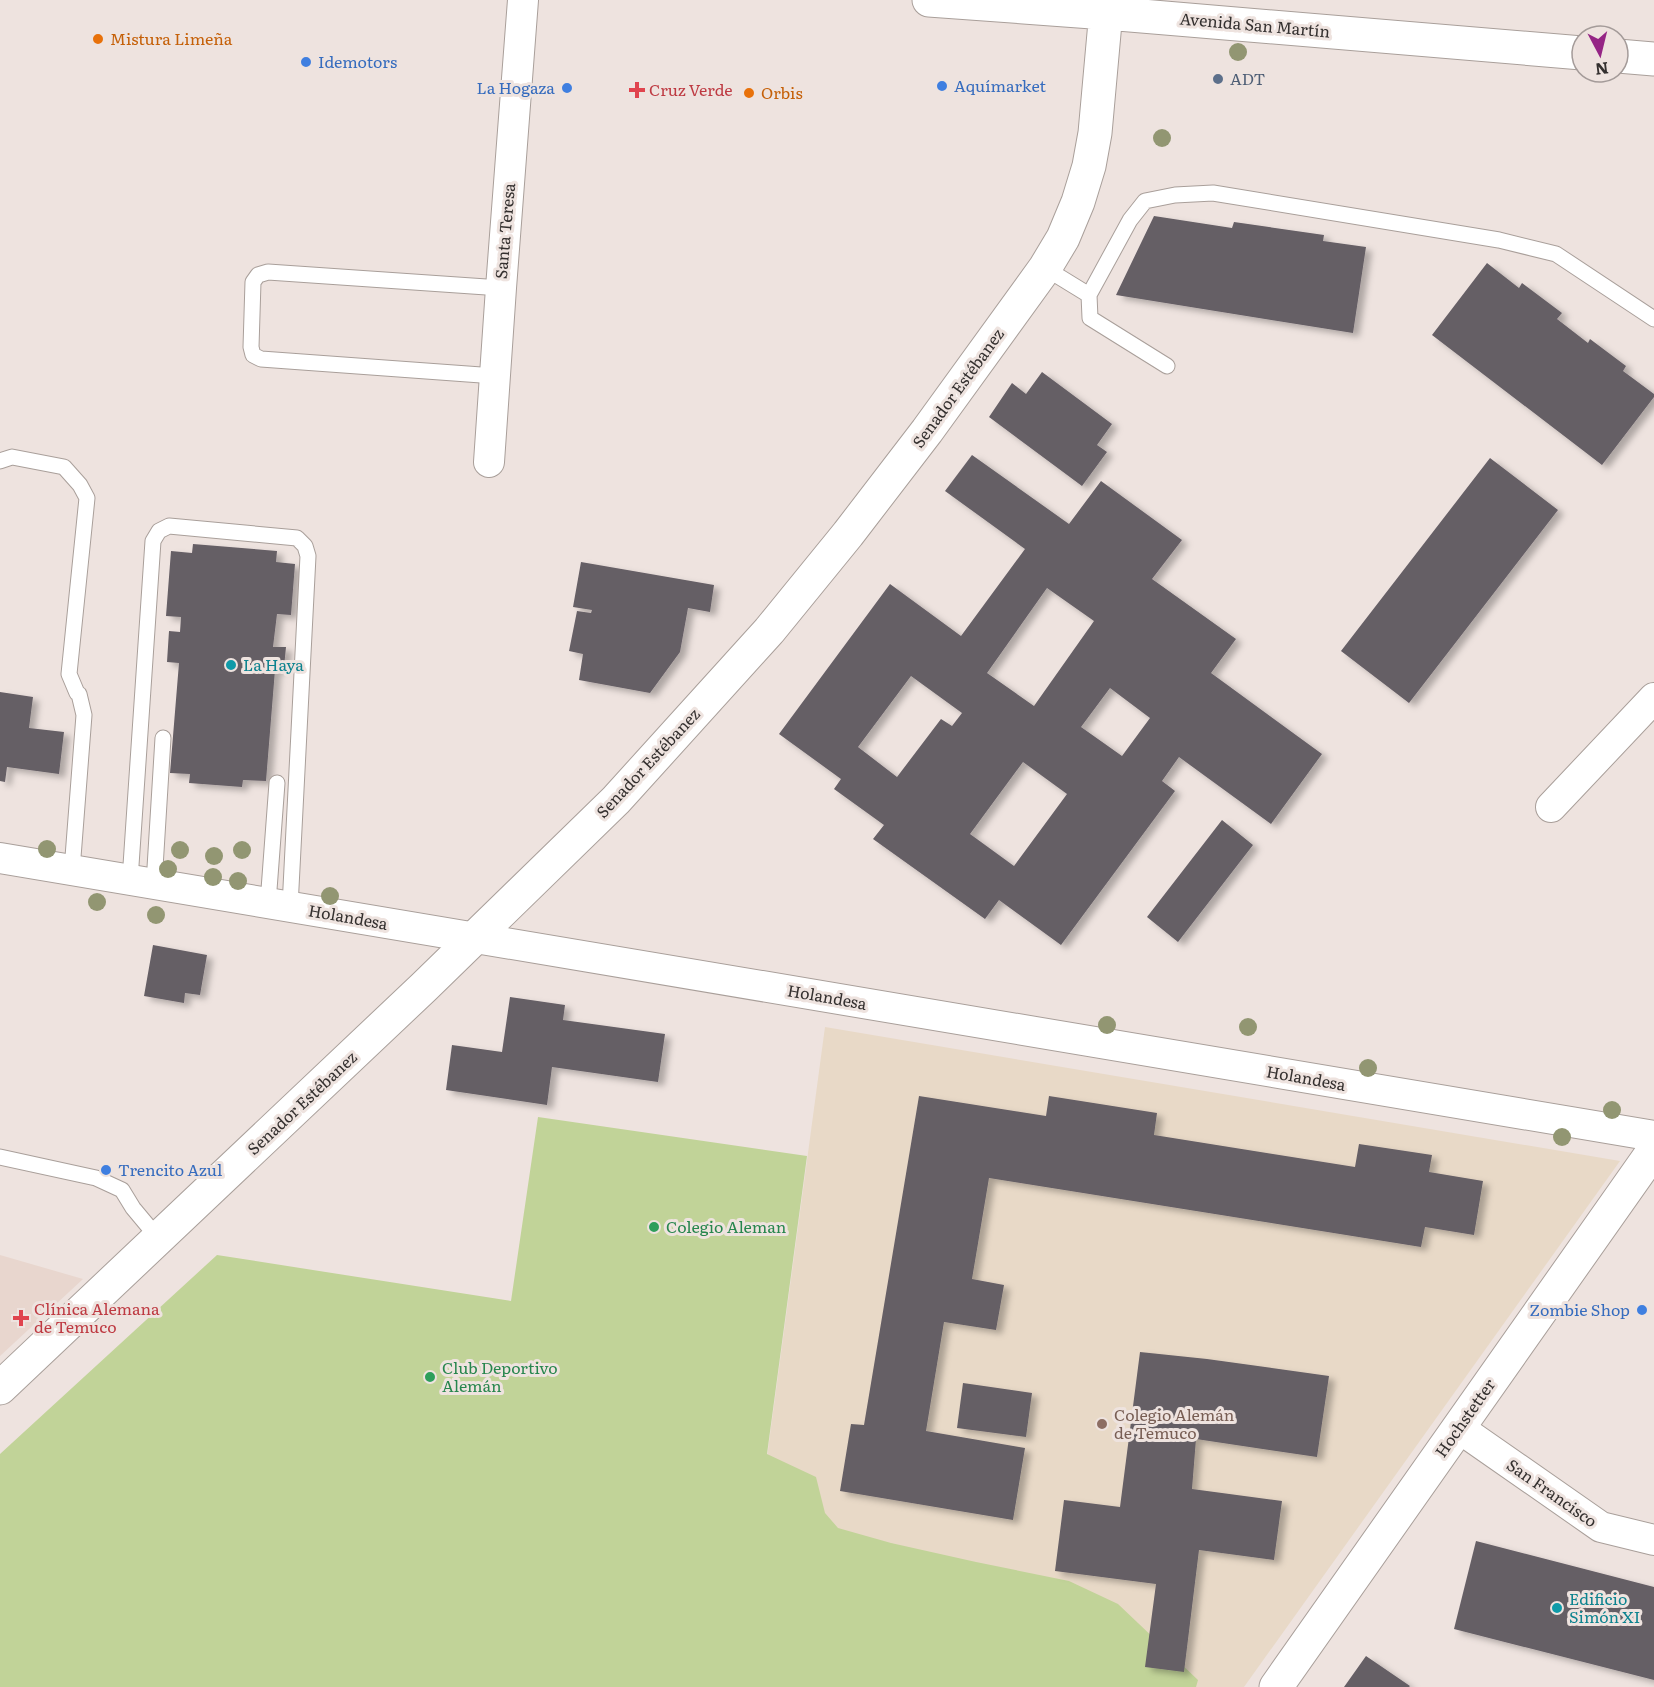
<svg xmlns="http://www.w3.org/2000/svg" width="1654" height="1687" font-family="Literata,serif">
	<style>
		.built { fill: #e8d6ce }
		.education { fill: #e8d9c7 }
		.green { fill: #c1d398 }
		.building { fill: #655e65; fill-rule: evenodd; filter: url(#shadow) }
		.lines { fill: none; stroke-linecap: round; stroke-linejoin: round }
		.service-casing { stroke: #a99f9a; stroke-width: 17 }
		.minor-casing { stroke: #a99f9a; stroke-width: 32 }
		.secondary-casing { stroke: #a99f9a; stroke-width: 35 }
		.service { stroke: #fff; stroke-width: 15 }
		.minor { stroke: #fff; stroke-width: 30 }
		.secondary { stroke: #fff; stroke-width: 33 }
		.tree { fill: #929672 }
		.food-dot { fill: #e8710a; stroke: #eee3df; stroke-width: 2 }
		.shop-dot { fill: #3f7fe0; stroke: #eee3df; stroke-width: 2 }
		.service-dot { fill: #5c6f8a; stroke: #eee3df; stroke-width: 2 }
		.health-dot { fill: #e0444e; stroke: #eee3df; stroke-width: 2 }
		.culture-dot { fill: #0f9aa8; stroke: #eee3df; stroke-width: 2 }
		.leisure-dot { fill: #2e9e5b; stroke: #eee3df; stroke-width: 2 }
		.education-dot { fill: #8d6e63; stroke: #eee3df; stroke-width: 2 }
		.labels { text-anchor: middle; stroke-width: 6; stroke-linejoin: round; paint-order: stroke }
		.street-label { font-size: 16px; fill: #34302f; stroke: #eee3df }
		.food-label { font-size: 16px; fill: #c56008; stroke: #eee3df; text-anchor: start }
		.shop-label { font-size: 16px; fill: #366cbe; stroke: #eee3df; text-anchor: start }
		.service-label { font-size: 16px; fill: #4e5e75; stroke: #eee3df; text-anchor: start }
		.health-label { font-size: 16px; fill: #be3a42; stroke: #eee3df; text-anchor: start }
		.culture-label { font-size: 16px; fill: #0d838f; stroke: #eee3df; text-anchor: start }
		.leisure-label { font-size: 16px; fill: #27864d; stroke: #eee3df; text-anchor: start }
		.education-label { font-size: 16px; fill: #785e54; stroke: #eee3df; text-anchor: start }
	</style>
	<defs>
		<filter id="shadow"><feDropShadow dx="6" dy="4" stdDeviation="3" flood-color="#0004"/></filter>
	</defs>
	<rect width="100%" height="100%" fill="#eee3df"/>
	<path class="built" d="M 0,1255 L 83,1279 L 0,1356 Z"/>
	<path class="education" d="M 825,1027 L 1620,1161 L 1244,1687 L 736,1687 Z"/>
	<path class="green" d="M 538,1117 L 807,1156 L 767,1454 L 816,1477 L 825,1513 L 838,1528 L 891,1543 L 976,1562 L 1069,1581 L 1118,1604 L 1198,1680 L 1196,1687 L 0,1687 L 0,1454 L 217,1255 L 511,1301 Z"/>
	<path class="building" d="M 1154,216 L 1232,228 L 1234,222 L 1324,235 L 1323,241 L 1366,247 L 1353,333 L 1116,295 Z
		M 1487,263 L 1519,288 L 1522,283 L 1562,313 L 1557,319 L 1588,343 L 1590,339 L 1626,366 L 1623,371 L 1654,394 L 1654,397 L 1602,465 L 1432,335 Z
		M 1042,372 L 1112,424 L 1097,445 L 1107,452 L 1082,486 L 989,417 L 1012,383 L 1026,394 Z
		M 972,455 L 1069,524 L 1101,481 L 1182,540 L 1152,579 L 1236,639 L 1211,673 L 1322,754 L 1271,824 L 1179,757 L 1162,781 L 1175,791 L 1061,945 L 999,900 L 985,919 L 873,839 L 884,825 L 834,789 L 841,779 L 779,734 L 890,584 L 961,636 L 1025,549 L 945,491 ZM 1047,588 L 1094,621 L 1034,706 L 987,673 ZM 911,676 L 962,713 L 952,726 L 941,719 L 897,777 L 858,747 ZM 1110,688 L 1150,718 L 1122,756 L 1081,727 ZM 1023,762 L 1067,794 L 1014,866 L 970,834 Z
		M 1490,458 L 1558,510 L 1409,703 L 1341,651 Z
		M 193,544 L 277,551 L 276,562 L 295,564 L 291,615 L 277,614 L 273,647 L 286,647 L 284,667 L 275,670 L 266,781 L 243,780 L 242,787 L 189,783 L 190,774 L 170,773 L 179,663 L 167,662 L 169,631 L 180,632 L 181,617 L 166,616 L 171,551 L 192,553 Z
		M 581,562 L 714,585 L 710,612 L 688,608 L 680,652 L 650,693 L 579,680 L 583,654 L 569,651 L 577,611 L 591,613 L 592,610 L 573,607 Z
		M 0,692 L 33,697 L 29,728 L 64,732 L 59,774 L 7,767 L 5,782 L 0,781 Z
		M 1222,820 L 1253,845 L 1178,942 L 1147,917 Z
		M 153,945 L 207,955 L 200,995 L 185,993 L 184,1003 L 144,996 Z
		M 510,997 L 565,1005 L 563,1020 L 665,1034 L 658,1082 L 552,1067 L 547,1105 L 446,1090 L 452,1045 L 502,1052 Z
		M 919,1096 L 1046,1116 L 1049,1096 L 1157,1113 L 1154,1135 L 1355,1167 L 1359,1144 L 1432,1155 L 1429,1172 L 1483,1181 L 1474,1235 L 1425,1227 L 1421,1247 L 989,1178 L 972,1279 L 1004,1285 L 996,1330 L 944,1322 L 926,1431 L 1025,1448 L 1013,1520 L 840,1491 L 851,1424 L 864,1425 Z
		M 1140,1352 L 1207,1359 L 1329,1376 L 1317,1457 L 1196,1439 L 1192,1489 L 1282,1501 L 1274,1560 L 1199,1550 L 1184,1672 L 1145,1667 L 1156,1584 L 1055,1571 L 1064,1500 L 1120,1507 Z
		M 963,1383 L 1032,1393 L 1026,1437 L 957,1428 Z
		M 1476,1541 L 1654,1587 L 1654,1680 L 1454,1629 Z
		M 1366,1656 L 1410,1686 L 1409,1687 L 1344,1687 Z"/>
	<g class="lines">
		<g class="service-casing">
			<path id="service" d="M 1045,268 L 1089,295 L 1090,318 L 1167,366
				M 1089,295 L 1130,220 L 1145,201 L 1175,195 L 1213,193 L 1499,240 L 1556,254 L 1654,319
				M 495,376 L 261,359 L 253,355 L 251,347 L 253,282 L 258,275 L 268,272 L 501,288
				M 0,461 L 12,457 L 64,467 L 80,485 L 87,498 L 69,674 L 77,693 L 79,694 L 84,715 L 72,870
				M 130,880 L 153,541 L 159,531 L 169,526 L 297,538 L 305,546 L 308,556 L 290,907
				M 154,884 L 163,738
				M 268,903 L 277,783
				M 0,1157 L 96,1178 L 122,1190 L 133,1208 L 158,1238"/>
		</g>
		<g class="minor-casing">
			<path id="minor" d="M 489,462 L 501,288 L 523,0
				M 1551,807 L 1654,698
				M 0,858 L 1654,1136
				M 1459,1428 L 1601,1527 L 1654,1540"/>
		</g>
		<g class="secondary-casing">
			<path id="secondary" d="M 929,0 L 1106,13 L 1582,53
				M 1618,56 L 1654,59
				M 0,1388 L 424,987 L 616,800 L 769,631 L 848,534 L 927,431 L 1045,268 L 1063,238 L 1078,202 L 1089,166 L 1095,133 L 1107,0
				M 1276,1687 L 1654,1150"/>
		</g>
		<use href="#service" class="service"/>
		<use href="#minor" class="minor"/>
		<use href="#secondary" class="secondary"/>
	</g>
	<g class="tree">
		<circle cx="1238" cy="52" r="9"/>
		<circle cx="1162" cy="138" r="9"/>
		<circle cx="47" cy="849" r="9"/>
		<circle cx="180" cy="850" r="9"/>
		<circle cx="242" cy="850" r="9"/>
		<circle cx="214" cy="856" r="9"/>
		<circle cx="168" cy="869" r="9"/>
		<circle cx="213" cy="877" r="9"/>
		<circle cx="238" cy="881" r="9"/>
		<circle cx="330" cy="896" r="9"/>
		<circle cx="97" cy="902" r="9"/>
		<circle cx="156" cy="915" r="9"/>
		<circle cx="1107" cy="1025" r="9"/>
		<circle cx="1248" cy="1027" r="9"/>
		<circle cx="1368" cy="1068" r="9"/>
		<circle cx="1612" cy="1110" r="9"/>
		<circle cx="1562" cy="1137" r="9"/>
	</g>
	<g class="food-dot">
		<circle cx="98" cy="39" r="6"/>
		<circle cx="749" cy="93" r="6"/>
	</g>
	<g class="shop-dot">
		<circle cx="306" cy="62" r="6"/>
		<circle cx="942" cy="86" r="6"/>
		<circle cx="567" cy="88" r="6"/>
		<circle cx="106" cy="1170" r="6"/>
		<circle cx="1642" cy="1310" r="6"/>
	</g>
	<circle class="service-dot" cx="1218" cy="79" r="6"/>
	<g class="health-dot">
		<path d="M634 81h6v6h6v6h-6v6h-6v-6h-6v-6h6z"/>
		<path d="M18 1309h6v6h6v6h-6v6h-6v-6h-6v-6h6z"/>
	</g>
	<g class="culture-dot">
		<circle cx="231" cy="665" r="6"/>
		<circle cx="1557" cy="1608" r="6"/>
	</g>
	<g class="leisure-dot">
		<circle cx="654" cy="1227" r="6"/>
		<circle cx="430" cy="1377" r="6"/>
	</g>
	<circle class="education-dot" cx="1102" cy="1424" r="6"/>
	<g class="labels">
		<g class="street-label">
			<text transform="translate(1255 25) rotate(5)" y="6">Avenida San Martín</text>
			<text transform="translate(505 231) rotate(-85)" y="6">Santa Teresa</text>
			<text transform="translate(958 388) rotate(-54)" y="6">Senador Estébanez</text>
			<text transform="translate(648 763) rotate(-47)" y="6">Senador Estébanez</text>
			<text transform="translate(348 917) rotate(10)" y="6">Holandesa</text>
			<text transform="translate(827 997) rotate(10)" y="6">Holandesa</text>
			<text transform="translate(1306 1078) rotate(10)" y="6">Holandesa</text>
			<text transform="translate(302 1103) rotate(-43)" y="6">Senador Estébanez</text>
			<text transform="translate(1465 1418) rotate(-55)" y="6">Hochstetter</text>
			<text transform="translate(1552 1493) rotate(35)" y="6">San Francisco</text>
		</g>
		<g class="food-label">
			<text x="110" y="45">Mistura Limeña</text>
			<text x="761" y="99">Orbis</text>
		</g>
		<g class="shop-label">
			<text x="318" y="68">Idemotors</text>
			<text x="954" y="92">Aquímarket</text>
			<text x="555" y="94" text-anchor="end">La Hogaza</text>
			<text x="118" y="1176">Trencito Azul</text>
			<text x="1630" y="1316" text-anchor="end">Zombie Shop</text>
		</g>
		<g class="service-label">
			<text x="1230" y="85">ADT</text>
		</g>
		<g class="health-label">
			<text x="649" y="96">Cruz Verde</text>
			<text x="34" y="1315">Clínica Alemana<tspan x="34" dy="18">de Temuco</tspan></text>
		</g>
		<g class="culture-label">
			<text x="243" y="671">La Haya</text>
			<text x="1569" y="1605">Edificio<tspan x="1569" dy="18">Simón XI</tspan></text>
		</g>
		<g class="leisure-label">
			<text x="666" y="1233">Colegio Aleman</text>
			<text x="442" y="1374">Club Deportivo<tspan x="442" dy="18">Alemán</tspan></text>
		</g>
		<g class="education-label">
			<text x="1114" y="1421">Colegio Alemán<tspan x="1114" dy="18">de Temuco</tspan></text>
		</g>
	</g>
	<g transform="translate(1600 54) rotate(173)"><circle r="28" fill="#eee3df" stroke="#a49b99" stroke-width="1.5"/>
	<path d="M0-4.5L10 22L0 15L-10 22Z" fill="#952585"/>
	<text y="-9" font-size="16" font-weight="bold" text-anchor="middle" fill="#34302f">N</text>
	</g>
</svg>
